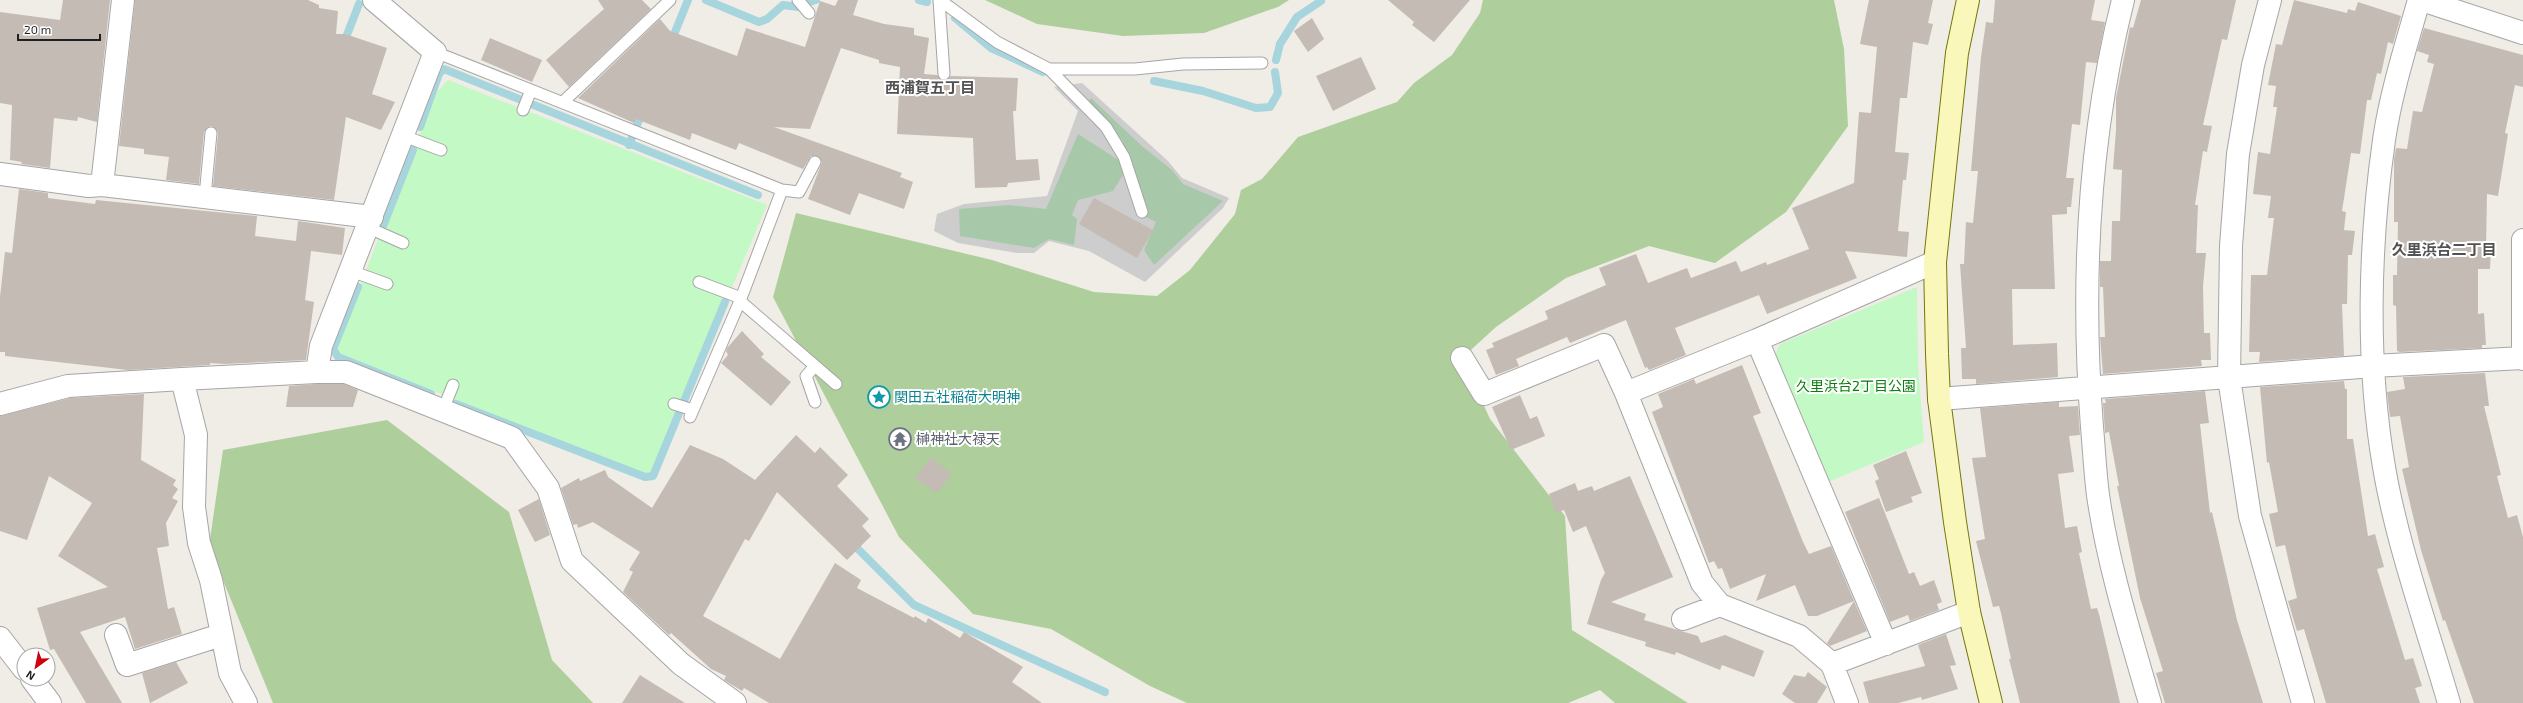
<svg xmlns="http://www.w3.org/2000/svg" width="2523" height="703" font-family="'Exo 2','Noto Sans JP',sans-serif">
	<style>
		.religious { fill: #cdcdcd }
		.forest { fill: #aecf9b }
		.cemetery { fill: #a7c9a9 }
		.park { fill: #c3f9c4 }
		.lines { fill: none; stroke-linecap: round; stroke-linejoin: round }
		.stream { stroke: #a6d5dd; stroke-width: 8 }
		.building { fill: #c5bbb5 }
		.lane-casing { stroke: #a6a6a6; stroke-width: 13 }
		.street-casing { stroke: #a6a6a6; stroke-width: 24 }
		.secondary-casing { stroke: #737706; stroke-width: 24 }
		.lane { stroke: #fff; stroke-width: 11 }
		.street { stroke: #fff; stroke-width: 22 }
		.secondary { stroke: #f9f8ba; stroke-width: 22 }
		.labels { text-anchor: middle; stroke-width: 4; stroke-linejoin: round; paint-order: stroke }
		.park-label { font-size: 14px; fill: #0c7e0d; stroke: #fff }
		.culture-label { font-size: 14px; fill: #0d838f; stroke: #fff; text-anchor: start }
		.worship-label { font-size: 14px; fill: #5b616d; stroke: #fff; text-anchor: start }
		.neighbourhood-label { font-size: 15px; font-weight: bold; fill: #525252; stroke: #fff }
	</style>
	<rect width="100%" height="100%" fill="#f0ece6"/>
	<path class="religious" d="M 1082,83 L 1168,161 L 1182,178 L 1229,198 L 1223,208 L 1145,282 L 1089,251 L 1049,241 L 1034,253 L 1017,253 L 958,243 L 934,231 L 937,214 L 964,204 L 1047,196 L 1078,111 L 1054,87 Z"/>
	<path class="forest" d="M 985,0 L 1289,0 L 1278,7 L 1204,33 L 1123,36 L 1037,24 Z
		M 1483,0 L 1834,0 L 1844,49 L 1848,126 L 1786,212 L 1715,263 L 1649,246 L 1566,278 L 1496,327 L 1462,358 L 1490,419 L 1565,516 L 1572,630 L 1688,703 L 1615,703 L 1600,690 L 1568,703 L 1187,703 L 1150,686 L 1051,629 L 973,614 L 899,537 L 773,297 L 796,213 L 992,260 L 1094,292 L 1157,296 L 1190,270 L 1235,214 L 1241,190 L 1262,179 L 1298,137 L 1397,102 L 1414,83 L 1452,55 L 1480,13 Z
		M 387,420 L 509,512 L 552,660 L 593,703 L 273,703 L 209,546 L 223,450 Z"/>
	<path class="cemetery" d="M 1091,98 L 1143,147 L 1172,170 L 1183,184 L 1223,201 L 1154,265 L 1144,250 L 1156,222 L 1146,217 L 1122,140 L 1087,103 Z
		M 1078,134 L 1120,161 L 1124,173 L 1113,191 L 1078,200 L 1072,215 L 1077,219 L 1074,245 L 1049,239 L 1034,248 L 960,236 L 959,209 L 1009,205 L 1046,209 Z"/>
	<path class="park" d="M 448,80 L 767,205 L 651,478 L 334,351 L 436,93 Z
		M 1917,287 L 1918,366 L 1924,442 L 1828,482 L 1775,355 L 1780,344 Z"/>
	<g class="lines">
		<path class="stream" d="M 706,0 L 759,22 L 767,19 L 783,5 L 798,7
			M 919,0 L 927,2
			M 809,2 L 816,0
			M 955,18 L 991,48 L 1043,72
			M 671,42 L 688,0
			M 343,45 L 359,4
			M 1276,60 L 1280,44 L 1297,17 L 1321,1
			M 1154,81 L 1203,91 L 1256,108 L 1270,107 L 1278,93 L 1275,72
			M 420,127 L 439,74 L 444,69 L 758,195
			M 629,145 L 643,110
			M 383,226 L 413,150
			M 358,287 L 333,349 L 338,357 L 431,394
			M 456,404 L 645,477 L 653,476 L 725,302
			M 851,542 L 914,605 L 1105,692"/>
	</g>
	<path class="building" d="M 63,0 L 110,0 L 97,122 L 78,117 L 77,121 L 54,118 L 50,168 L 21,164 L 22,162 L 10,160 L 12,105 L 0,103 L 0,12 L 60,20 Z
		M 135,0 L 308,0 L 319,5 L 319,8 L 338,11 L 336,34 L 345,34 L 387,48 L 372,94 L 395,102 L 381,130 L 346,117 L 334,200 L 213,186 L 218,134 L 217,130 L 212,126 L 208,127 L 204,132 L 199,184 L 166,180 L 169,157 L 144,154 L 144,149 L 119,146 Z
		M 598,0 L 642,0 L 651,9 L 569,87 L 546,60 L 604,9 Z
		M 838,0 L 858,0 L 853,15 L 884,24 L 914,28 L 914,35 L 929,38 L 924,74 L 937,75 L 944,81 L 951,76 L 1018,78 L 1016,111 L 1013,111 L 1016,160 L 1038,159 L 1040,180 L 1008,183 L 1007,187 L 975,188 L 973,138 L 897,134 L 900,67 L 879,63 L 879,60 L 841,48 L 810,129 L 774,127 L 902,173 L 900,177 L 913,182 L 904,209 L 859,193 L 850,215 L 808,199 L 822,162 L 818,156 L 811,156 L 803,169 L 739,143 L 736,150 L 692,133 L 690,140 L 636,119 L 634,123 L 578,98 L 660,19 L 670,31 L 737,56 L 746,28 L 805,47 L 820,1 L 835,6 Z
		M 1388,0 L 1470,0 L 1434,42 L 1412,25 L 1414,22 Z
		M 1869,0 L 1933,0 L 1928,23 L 1933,24 L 1928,45 L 1913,42 L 1907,98 L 1900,98 L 1895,152 L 1909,153 L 1906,180 L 1903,180 L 1898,231 L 1909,232 L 1907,257 L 1845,251 L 1857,278 L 1767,314 L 1759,295 L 1675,328 L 1686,355 L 1649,370 L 1647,367 L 1645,368 L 1626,320 L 1570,343 L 1567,337 L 1516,359 L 1519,366 L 1496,375 L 1486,350 L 1494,347 L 1492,343 L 1548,319 L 1545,311 L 1606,285 L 1599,268 L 1636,254 L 1648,283 L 1687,268 L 1691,278 L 1736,261 L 1741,272 L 1766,262 L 1767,265 L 1809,249 L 1792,208 L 1854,183 L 1859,112 L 1871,113 L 1877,47 L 1860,44 Z
		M 1995,0 L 2095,0 L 2091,20 L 2105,22 L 2097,63 L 2086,62 L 2080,125 L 2072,124 L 2066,178 L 2074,178 L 2071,207 L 2067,207 L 2067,214 L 2052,215 L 2055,289 L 2012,289 L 2013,345 L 2057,343 L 2058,377 L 1976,384 L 1976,379 L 1962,379 L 1961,348 L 1966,348 L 1960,264 L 1964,264 L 1966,222 L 1973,223 L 1978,171 L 1971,171 L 1981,57 L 1986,22 L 1993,23 Z
		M 2141,0 L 2236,0 L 2227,40 L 2222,39 L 2203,125 L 2212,126 L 2207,152 L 2203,151 L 2195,205 L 2198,205 L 2196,253 L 2206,253 L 2203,286 L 2204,333 L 2210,333 L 2211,360 L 2201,360 L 2202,366 L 2103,374 L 2100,337 L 2105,337 L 2103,287 L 2100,287 L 2100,261 L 2111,261 L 2112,221 L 2120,221 L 2122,170 L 2113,169 L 2116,130 L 2116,98 L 2130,27 L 2133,28 Z
		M 2294,0 L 2347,13 L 2348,9 L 2355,11 L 2358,2 L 2401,16 L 2393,44 L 2388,42 L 2381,74 L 2377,73 L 2371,100 L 2367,100 L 2360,154 L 2351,153 L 2342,211 L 2346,212 L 2344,230 L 2355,231 L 2352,255 L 2348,255 L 2347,304 L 2342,304 L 2344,356 L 2259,362 L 2260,352 L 2249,352 L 2251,275 L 2267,275 L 2274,218 L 2268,218 L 2271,196 L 2253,194 L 2258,152 L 2270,154 L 2277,107 L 2273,107 L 2276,86 L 2268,85 L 2276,44 L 2282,45 Z
		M 1312,18 L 1324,39 L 1308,52 L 1294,31 Z
		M 2424,28 L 2523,55 L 2523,87 L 2515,85 L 2505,133 L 2508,134 L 2498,196 L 2487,194 L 2486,247 L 2491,247 L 2490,269 L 2478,269 L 2478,314 L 2484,313 L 2486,345 L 2482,345 L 2482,348 L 2400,352 L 2397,351 L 2396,306 L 2393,305 L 2393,275 L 2397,275 L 2398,222 L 2394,222 L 2394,159 L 2396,148 L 2407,149 L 2413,111 L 2422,112 L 2434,64 L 2427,62 L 2429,55 L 2417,51 Z
		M 490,38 L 542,60 L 532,82 L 481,60 Z
		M 1361,57 L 1376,89 L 1333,111 L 1316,76 Z
		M 19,189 L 48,193 L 48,198 L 95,204 L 96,200 L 257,216 L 255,236 L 296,241 L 298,221 L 345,228 L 342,255 L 311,251 L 305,300 L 314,302 L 306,360 L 225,364 L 210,363 L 210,365 L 128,370 L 5,356 L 5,352 L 0,352 L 0,297 L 5,252 L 12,253 Z
		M 1094,198 L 1153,230 L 1137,258 L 1079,224 Z
		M 742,331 L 764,354 L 761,357 L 791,382 L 771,406 L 721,363 L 728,355 L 726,351 L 727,348 Z
		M 1742,365 L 1761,413 L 1753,416 L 1803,542 L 1809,554 L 1831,546 L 1854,601 L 1817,616 L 1808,616 L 1795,585 L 1756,601 L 1766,574 L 1730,589 L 1722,568 L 1718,569 L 1714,561 L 1709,563 L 1652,412 L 1663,407 L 1658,394 L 1694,379 L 1696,384 Z
		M 2485,373 L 2489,406 L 2484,406 L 2501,475 L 2497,476 L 2508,518 L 2517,515 L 2523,537 L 2523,703 L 2474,703 L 2445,620 L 2443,621 L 2421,550 L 2402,469 L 2409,467 L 2400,416 L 2390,417 L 2387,392 L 2405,389 L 2403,377 Z
		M 2344,381 L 2345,389 L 2347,389 L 2347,439 L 2353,439 L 2368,536 L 2375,534 L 2384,567 L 2377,569 L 2405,660 L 2413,658 L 2422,686 L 2415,688 L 2420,703 L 2326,703 L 2304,629 L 2297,631 L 2288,601 L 2297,598 L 2285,545 L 2276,547 L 2269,514 L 2278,512 L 2269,462 L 2267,463 L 2260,387 Z
		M 317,384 L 344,384 L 358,390 L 353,407 L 286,407 L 289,386 Z
		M 2205,391 L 2209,423 L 2200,424 L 2210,513 L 2212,512 L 2237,620 L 2263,703 L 2165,703 L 2156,673 L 2163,671 L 2140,598 L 2117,486 L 2119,486 L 2109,432 L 2105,433 L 2103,403 L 2106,403 L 2105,399 Z
		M 144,394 L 141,460 L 176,480 L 173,485 L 178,489 L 172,498 L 178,501 L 166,523 L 169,546 L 157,548 L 168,609 L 174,607 L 182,634 L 135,649 L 125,617 L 80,632 L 122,703 L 86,703 L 54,649 L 50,650 L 37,608 L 108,587 L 58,556 L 92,503 L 49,476 L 27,540 L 0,531 L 0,416 L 70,398 Z
		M 1520,395 L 1530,419 L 1537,416 L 1545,436 L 1511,450 L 1492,407 Z
		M 2059,402 L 2059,407 L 2078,406 L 2080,435 L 2069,436 L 2074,472 L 2058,474 L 2065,528 L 2077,526 L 2082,552 L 2079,553 L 2091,609 L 2097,608 L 2099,614 L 2120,703 L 2020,703 L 2009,659 L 2011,659 L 2001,613 L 1999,606 L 1993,607 L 1976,541 L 1985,539 L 1972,458 L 1986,457 L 1980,408 Z
		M 796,435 L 815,453 L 820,447 L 848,475 L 837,486 L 869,519 L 862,526 L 871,536 L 847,560 L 777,492 L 749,541 L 745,539 L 703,616 L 780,659 L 835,563 L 861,580 L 857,588 L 914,618 L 915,616 L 926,623 L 928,618 L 960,638 L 964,632 L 1023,667 L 1012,682 L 1042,703 L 769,703 L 744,688 L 742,691 L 724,680 L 726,676 L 711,669 L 671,633 L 669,635 L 623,592 L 633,572 L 629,570 L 640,552 L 593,522 L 578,528 L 577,524 L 573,525 L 561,488 L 579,478 L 580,481 L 605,470 L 608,477 L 652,508 L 690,445 L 723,459 L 755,480 Z
		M 1906,451 L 1922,493 L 1911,497 L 1913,502 L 1886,512 L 1875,481 L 1879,479 L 1873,465 Z
		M 931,457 L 952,474 L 937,493 L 914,478 Z
		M 1630,476 L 1673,577 L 1611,602 L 1646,614 L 1644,620 L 1698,636 L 1701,643 L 1725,635 L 1764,651 L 1754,677 L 1722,665 L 1720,670 L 1676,652 L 1675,655 L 1645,646 L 1646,642 L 1587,624 L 1601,580 L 1605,573 L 1586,526 L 1573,532 L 1564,510 L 1556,513 L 1549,494 L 1575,483 L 1578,491 L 1592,486 L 1594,491 Z
		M 1879,498 L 1909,574 L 1914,572 L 1920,586 L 1934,580 L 1942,602 L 1937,604 L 1939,610 L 1910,621 L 1908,615 L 1890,622 L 1845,512 Z
		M 539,499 L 550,535 L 535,542 L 518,510 Z
		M 1854,601 L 1867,631 L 1830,646 L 1827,643 Z
		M 1946,634 L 1956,665 L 1950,666 L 1958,689 L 1922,700 L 1921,697 L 1898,703 L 1869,703 L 1863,682 L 1925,666 L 1918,645 Z
		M 176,662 L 188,683 L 150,703 L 142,673 Z
		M 1808,672 L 1827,687 L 1817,703 L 1795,703 L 1782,694 L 1794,675 L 1805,677 Z
		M 640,675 L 651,682 L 685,703 L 622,703 Z"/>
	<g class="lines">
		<g class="lane-casing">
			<path id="lane" d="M 798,0 L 809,13
				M 939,0 L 944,74
				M 940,0 L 997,42 L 1049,69 L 1135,69 L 1183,64 L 1262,63
				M 435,52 L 782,190 L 740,301 L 690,417
				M 1049,69 L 1106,127 L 1124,157 L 1142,212
				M 563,102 L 670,0
				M 523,110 L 531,90
				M 404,136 L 441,150
				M 782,190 L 799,192 L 815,162
				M 205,196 L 211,133
				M 369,228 L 403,243
				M 351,271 L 387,284
				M 699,282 L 741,298
				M 740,301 L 836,384
				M 815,366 L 806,376 L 815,402
				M 674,404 L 693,410
				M 443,410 L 453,385"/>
		</g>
		<g class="street-casing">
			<path id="street" d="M 2123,0 C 2088,139 2081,284 2092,427 C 2094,449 2095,472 2098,495 C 2108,565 2130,634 2150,703
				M 2270,0 L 2253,65 L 2238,154 L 2231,246 L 2229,378 L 2250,516 L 2303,703
				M 2419,0 C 2406,46 2391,92 2384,140 C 2369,245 2366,362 2384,467 C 2397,544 2427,627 2449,703
				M 2422,0 L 2523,33
				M 0,174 L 89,186 L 102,185 L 372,217
				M 102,185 L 123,0
				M 2523,240 L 2523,359
				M 1757,340 L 1886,644
				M 1462,358 L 1484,394 L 1604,345 L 1626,393
				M 317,372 L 346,372 L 512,438 L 548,488 L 572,561 L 681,664 L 735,703
				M 182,379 L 317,372 L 321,346 L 435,52 L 374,0
				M 1939,399 L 2373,366 L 2523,358
				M 0,404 L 68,386 L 182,379 L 196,435 L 194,507 L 199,543 L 211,580 L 230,673 L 246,703
				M 1683,619 L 1720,605
				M 116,635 L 127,665 L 221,635
				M 0,638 L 24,669
				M 1832,664 L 1969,612
				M 32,679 L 50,703
				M 1847,703 L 1832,664 L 1799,636 L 1720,605 L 1702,583 L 1626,393 L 1757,340 L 1935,262"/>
		</g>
		<g class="secondary-casing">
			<path id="secondary" d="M 1968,0 L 1957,53 L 1935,262 L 1937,354 L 1939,399 L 1955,522 L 1969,612 L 1991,703"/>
		</g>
		<use href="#lane" class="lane"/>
		<use href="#street" class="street"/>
		<use href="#secondary" class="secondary"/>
	</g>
	<defs>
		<g id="sight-ring" transform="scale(1.15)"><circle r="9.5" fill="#fff" stroke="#0f9aa8" stroke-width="1.5"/><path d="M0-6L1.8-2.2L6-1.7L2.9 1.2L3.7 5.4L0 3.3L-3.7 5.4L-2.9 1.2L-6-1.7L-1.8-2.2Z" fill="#0f9aa8"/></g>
		<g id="temple-ring" transform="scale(1.15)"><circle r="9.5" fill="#fff" stroke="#6b7280" stroke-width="1.5"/><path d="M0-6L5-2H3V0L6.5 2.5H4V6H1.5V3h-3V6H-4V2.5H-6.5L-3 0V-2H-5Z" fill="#6b7280"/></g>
	</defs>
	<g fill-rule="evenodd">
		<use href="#sight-ring" x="879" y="397"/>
		<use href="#temple-ring" x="900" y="439"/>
	</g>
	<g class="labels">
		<g class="park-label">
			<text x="1856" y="391">久里浜台2丁目公園</text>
		</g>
		<g class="culture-label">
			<text x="894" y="402">関田五社稲荷大明神</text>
		</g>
		<g class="worship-label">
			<text x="916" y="444">榊神社大禄天</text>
		</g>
		<g class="neighbourhood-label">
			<text x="930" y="93">西浦賀五丁目</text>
			<text x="2444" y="255">久里浜台二丁目</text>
		</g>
	</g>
	<g transform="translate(36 667) rotate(213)"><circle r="19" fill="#ffffff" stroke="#a5a5a5"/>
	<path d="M0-3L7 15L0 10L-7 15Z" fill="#cd0211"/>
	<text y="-6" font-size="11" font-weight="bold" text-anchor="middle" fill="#1f1f1f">N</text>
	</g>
	<path d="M18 34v6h82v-6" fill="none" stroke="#1f1f1f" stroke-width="2"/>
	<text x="24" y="34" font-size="12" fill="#1f1f1f" stroke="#ffffff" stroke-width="3" paint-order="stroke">20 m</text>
</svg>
